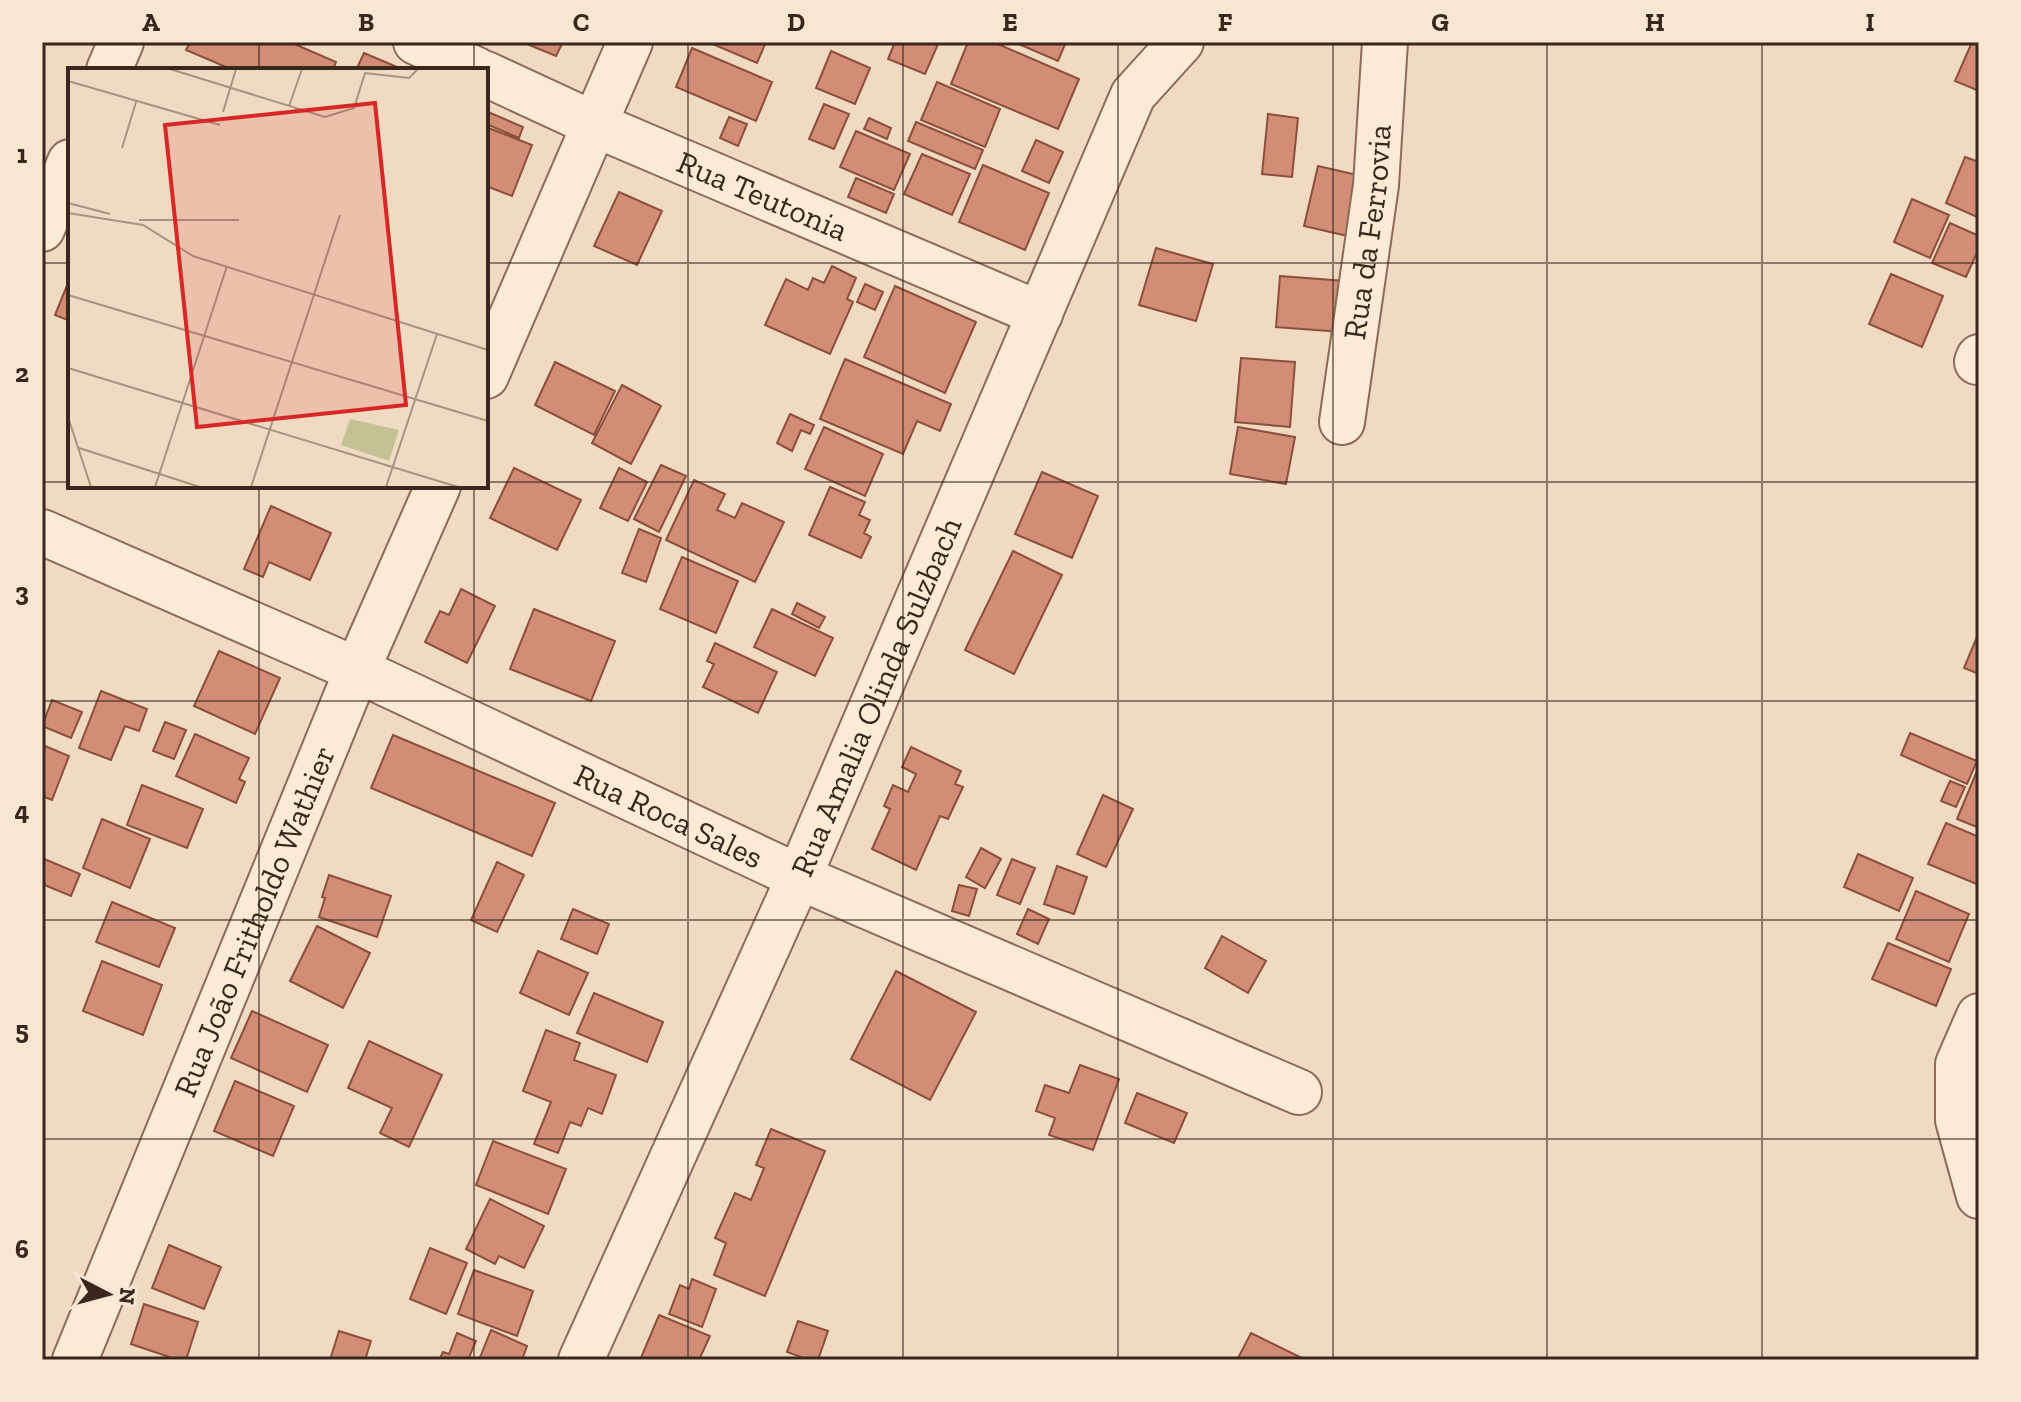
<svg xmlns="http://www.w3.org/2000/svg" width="2021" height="1402" font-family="'Zilla Slab',serif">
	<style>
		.building { fill: #d18d75; stroke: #8c4f3c; stroke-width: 2 }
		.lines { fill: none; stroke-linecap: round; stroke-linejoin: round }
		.minor-casing { stroke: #8b6b58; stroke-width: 48 }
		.tertiary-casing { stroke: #8b6b58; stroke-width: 48 }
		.minor { stroke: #fbead6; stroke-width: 44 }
		.tertiary { stroke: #fbead6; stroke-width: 44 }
		.grid { fill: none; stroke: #3a261d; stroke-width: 2; stroke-opacity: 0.55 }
		.labels { text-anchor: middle; stroke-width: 7; stroke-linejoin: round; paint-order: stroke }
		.street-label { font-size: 32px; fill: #3a261d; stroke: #f7e6d2 }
		.inset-road { fill: none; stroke: #a79380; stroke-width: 2 }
		.view { fill: #d62828; fill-opacity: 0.15; stroke: #d62828; stroke-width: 4 }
		.inset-edge { fill: none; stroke: #3a261d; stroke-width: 4 }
		.neatline { fill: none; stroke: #3a261d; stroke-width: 3 }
		.grid-label { font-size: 26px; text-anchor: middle; font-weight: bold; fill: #3a261d }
	</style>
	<rect width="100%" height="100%" fill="#f0dbc2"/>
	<path class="building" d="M 190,42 L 290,42 L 336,62 L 333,70 L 233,70 L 186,50 Z
		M 522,42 L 563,42 L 556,56 Z
		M 708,42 L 766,42 L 757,63 Z
		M 895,42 L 939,42 L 925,74 L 888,59 Z
		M 968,42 L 993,42 L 1079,79 L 1058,129 L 951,84 Z
		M 1014,42 L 1066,42 L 1058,61 Z
		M 1972,42 L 1979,42 L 1979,91 L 1955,81 Z
		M 692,48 L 772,82 L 756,121 L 676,87 Z
		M 831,51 L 870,68 L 855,104 L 816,88 Z
		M 364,53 L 404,70 L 356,70 Z
		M 937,82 L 1000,109 L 985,147 L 921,120 Z
		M 824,104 L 849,114 L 834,149 L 809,139 Z
		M 488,112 L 523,127 L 519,138 L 486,124 Z
		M 1268,114 L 1298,118 L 1292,177 L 1262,174 Z
		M 729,117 L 747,124 L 738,146 L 720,138 Z
		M 869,118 L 891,128 L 887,139 L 864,129 Z
		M 916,122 L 983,150 L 975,169 L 908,141 Z
		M 486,127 L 532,145 L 512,196 L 486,186 Z
		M 856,131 L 910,154 L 894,190 L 840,167 Z
		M 1036,140 L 1063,152 L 1049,183 L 1022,171 Z
		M 922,154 L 970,174 L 952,215 L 904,194 Z
		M 1965,157 L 1979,162 L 1979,218 L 1946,203 Z
		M 983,165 L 1049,193 L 1025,250 L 959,222 Z
		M 1318,166 L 1366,177 L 1352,237 L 1304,226 Z
		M 856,178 L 894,194 L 886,213 L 848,197 Z
		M 619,192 L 662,211 L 637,265 L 594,246 Z
		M 1912,199 L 1949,215 L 1930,258 L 1894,242 Z
		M 1950,223 L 1979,236 L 1979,248 L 1966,277 L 1932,263 Z
		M 1156,248 L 1213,264 L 1196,321 L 1139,305 Z
		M 832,266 L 856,278 L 847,299 L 853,302 L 830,354 L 765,325 L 786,279 L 808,290 L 813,278 L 824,283 Z
		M 1891,274 L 1943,296 L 1922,347 L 1869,324 Z
		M 1280,276 L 1345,281 L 1341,332 L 1276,327 Z
		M 70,278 L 70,321 L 55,315 Z
		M 865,284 L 883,292 L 875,310 L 857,302 Z
		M 895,286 L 976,322 L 945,393 L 864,357 Z
		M 1241,358 L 1295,362 L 1290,427 L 1235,422 Z
		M 845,359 L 951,404 L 940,431 L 917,421 L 903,454 L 820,419 Z
		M 555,362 L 615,391 L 594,435 L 535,405 Z
		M 622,385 L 661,406 L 631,464 L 592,443 Z
		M 790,414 L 814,425 L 810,434 L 801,430 L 792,451 L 777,443 Z
		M 824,427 L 883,454 L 865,496 L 805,469 Z
		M 1238,427 L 1295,437 L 1286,484 L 1230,474 Z
		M 661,465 L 686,476 L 659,532 L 634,519 Z
		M 514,468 L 581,500 L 557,550 L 490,518 Z
		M 619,468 L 647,482 L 628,521 L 600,508 Z
		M 1042,472 L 1098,496 L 1072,558 L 1015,534 Z
		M 694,480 L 725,494 L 717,510 L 735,518 L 742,503 L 784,522 L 755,582 L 666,540 Z
		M 830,487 L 865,502 L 859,515 L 870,520 L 864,533 L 871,537 L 861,558 L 809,535 Z
		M 271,506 L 331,533 L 310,580 L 269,562 L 263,577 L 244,569 Z
		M 639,529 L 661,538 L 646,582 L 622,573 Z
		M 1013,551 L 1062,575 L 1014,674 L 965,650 Z
		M 682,557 L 738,581 L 716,633 L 660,609 Z
		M 461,589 L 495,606 L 467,663 L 425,642 L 440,611 L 449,615 Z
		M 797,603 L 825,617 L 819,628 L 792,614 Z
		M 534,609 L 615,641 L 591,701 L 510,669 Z
		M 772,609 L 833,638 L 815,676 L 754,647 Z
		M 1979,632 L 1979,674 L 1964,668 Z
		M 715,643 L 777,672 L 758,713 L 703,687 L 714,664 L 707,661 Z
		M 219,651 L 280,678 L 255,734 L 194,706 Z
		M 101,691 L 147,709 L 139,731 L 125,726 L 111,760 L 79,748 Z
		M 52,700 L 82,712 L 71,738 L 42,726 Z
		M 165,722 L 186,730 L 174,759 L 153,751 Z
		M 1910,733 L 1977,761 L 1967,784 L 1901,755 Z
		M 195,734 L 249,758 L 239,779 L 245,782 L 236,803 L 176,776 Z
		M 393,735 L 555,803 L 532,856 L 371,788 Z
		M 45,746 L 69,756 L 52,800 L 42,796 L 42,754 Z
		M 911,747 L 961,771 L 955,784 L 963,787 L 948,819 L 940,816 L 916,870 L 872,849 L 890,809 L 884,806 L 893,785 L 908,792 L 916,774 L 902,767 Z
		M 1979,766 L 1979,828 L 1957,819 Z
		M 1950,781 L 1965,787 L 1956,807 L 1941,801 Z
		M 142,785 L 203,809 L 187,848 L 127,825 Z
		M 1103,795 L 1133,809 L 1106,867 L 1077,854 Z
		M 102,819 L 150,839 L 130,888 L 83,868 Z
		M 1946,823 L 1979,837 L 1979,885 L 1928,864 Z
		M 981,848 L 1001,859 L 985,888 L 966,877 Z
		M 1858,854 L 1913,878 L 1899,911 L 1844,887 Z
		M 42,858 L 80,874 L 71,896 L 42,884 Z
		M 1012,859 L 1035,868 L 1020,904 L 997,895 Z
		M 497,862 L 524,875 L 497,932 L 471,920 Z
		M 1057,866 L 1087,877 L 1074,914 L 1044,904 Z
		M 329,875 L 391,896 L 377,937 L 319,917 L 325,898 L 322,897 Z
		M 959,885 L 977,889 L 969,916 L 952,911 Z
		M 1916,891 L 1969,914 L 1949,962 L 1896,939 Z
		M 112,902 L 175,928 L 159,967 L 96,942 Z
		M 573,909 L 609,924 L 597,954 L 561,939 Z
		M 1028,909 L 1049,919 L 1038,944 L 1017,934 Z
		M 317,926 L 370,953 L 343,1008 L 290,981 Z
		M 1222,936 L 1266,961 L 1248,993 L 1205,968 Z
		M 1888,943 L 1951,969 L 1936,1006 L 1872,979 Z
		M 538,951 L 588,973 L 569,1015 L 520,993 Z
		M 102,961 L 162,985 L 143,1035 L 83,1011 Z
		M 896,971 L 976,1012 L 930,1100 L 851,1059 Z
		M 594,993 L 663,1022 L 647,1062 L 577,1033 Z
		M 252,1011 L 328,1045 L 307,1092 L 231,1058 Z
		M 546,1030 L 580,1043 L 574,1060 L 616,1075 L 602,1114 L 588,1108 L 581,1126 L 570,1122 L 558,1153 L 534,1144 L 551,1102 L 523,1091 Z
		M 369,1041 L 442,1075 L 409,1147 L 380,1133 L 392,1108 L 348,1088 Z
		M 1080,1065 L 1119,1079 L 1093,1150 L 1049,1135 L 1055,1118 L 1036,1111 L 1045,1085 L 1069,1093 Z
		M 235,1081 L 294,1106 L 273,1156 L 214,1131 Z
		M 1137,1093 L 1187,1113 L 1174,1143 L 1125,1123 Z
		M 771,1129 L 825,1151 L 765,1296 L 714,1275 L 726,1243 L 715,1238 L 735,1193 L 751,1200 L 764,1168 L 756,1165 Z
		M 493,1141 L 566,1169 L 548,1214 L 476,1185 Z
		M 490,1199 L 544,1226 L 524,1268 L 499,1256 L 495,1264 L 466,1249 Z
		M 169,1245 L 221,1267 L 204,1309 L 152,1288 Z
		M 430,1248 L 467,1263 L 446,1314 L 410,1299 Z
		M 474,1270 L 533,1291 L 517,1336 L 458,1314 Z
		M 692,1279 L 716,1289 L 702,1327 L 669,1314 L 680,1285 L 689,1289 Z
		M 144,1304 L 198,1322 L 186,1360 L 178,1360 L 131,1344 Z
		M 659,1315 L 710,1336 L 699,1360 L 640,1360 Z
		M 798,1321 L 828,1331 L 818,1360 L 809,1360 L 787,1352 Z
		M 491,1330 L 527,1346 L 522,1360 L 479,1360 Z
		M 339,1331 L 371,1341 L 365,1360 L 330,1360 Z
		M 457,1333 L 476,1341 L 468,1360 L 439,1360 L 443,1352 L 449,1354 Z
		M 1251,1333 L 1306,1360 L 1237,1360 Z"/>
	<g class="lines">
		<g class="minor-casing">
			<g id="minor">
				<path d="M 416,42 L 477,70"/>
				<path d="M 109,70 L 121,42"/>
				<path id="s1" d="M 486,74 L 596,125 L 1040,314"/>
				<path d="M 42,229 L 70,162"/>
				<path d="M 1977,362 L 1979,357"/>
				<path d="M 486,376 L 630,42"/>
				<path id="s2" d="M 1342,422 L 1376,185 L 1385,42"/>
				<path id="s3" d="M 42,532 L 357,670 L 799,877 L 1299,1092"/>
				<path d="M 1979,1016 L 1958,1064 L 1958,1120 L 1979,1196"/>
				<path id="s4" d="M 75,1360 L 357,670 L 438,486"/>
			</g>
		</g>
		<g class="tertiary-casing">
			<g id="tertiary">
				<path id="s5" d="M 581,1360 L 799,877 L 1133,95 L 1181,42"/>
			</g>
		</g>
		<use href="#minor" class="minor"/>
		<use href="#tertiary" class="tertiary"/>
	</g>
	<path class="grid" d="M 259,42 L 259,70M 474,42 L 474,70M 688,42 L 688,1360M 903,42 L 903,1360M 1118,42 L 1118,1360M 1333,42 L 1333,1360M 1547,42 L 1547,1360M 1762,42 L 1762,1360M 42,263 L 70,263M 486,263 L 1979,263M 42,482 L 70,482M 486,482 L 1979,482M 259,486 L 259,1360M 474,486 L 474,1360M 42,701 L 1979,701M 42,920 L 1979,920M 42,1139 L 1979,1139"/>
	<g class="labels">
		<g class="street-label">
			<text dy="11" stroke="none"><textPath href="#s1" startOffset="302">Rua Teutonia</textPath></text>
			<text dy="11" stroke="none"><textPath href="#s2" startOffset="192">Rua da Ferrovia</textPath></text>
			<text dy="11" stroke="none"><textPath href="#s5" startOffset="726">Rua Amalia Olinda Sulzbach</textPath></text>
			<text dy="11" stroke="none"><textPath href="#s3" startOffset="688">Rua Roca Sales</textPath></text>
			<text dy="11" stroke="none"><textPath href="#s4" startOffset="474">Rua João Fritholdo Wathier</textPath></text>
		</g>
	</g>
	<g transform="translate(68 68)">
		<rect width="420" height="420" fill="#f0dbc2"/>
		<path d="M 282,351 L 331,362 L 321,393 L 273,377 Z" fill="#c4c295"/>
		<path class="inset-road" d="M 102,1 L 257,49 L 286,40 L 297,5 L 341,10 L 350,1M 0,13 L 152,57M 221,38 L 234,1M 155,44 L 168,1M 54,80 L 68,34M 0,135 L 42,146M 0,145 L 75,157 L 125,188 L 420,282M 71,152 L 171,152M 0,227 L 420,353M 0,300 L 390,419M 0,349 L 23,419M 11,380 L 132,419M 87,419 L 159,198M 183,419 L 272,147M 318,419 L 369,266"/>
		<path class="view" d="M 307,35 L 338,337 L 129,359 L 97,57 Z"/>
		<rect width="420" height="420" class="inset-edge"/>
	</g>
	<rect width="2021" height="1402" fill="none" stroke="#f7e6d2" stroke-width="88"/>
	<g transform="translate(108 1294) rotate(96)" stroke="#f7e6d2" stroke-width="6" paint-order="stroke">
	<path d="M0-6L14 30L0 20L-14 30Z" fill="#3a261d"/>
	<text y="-12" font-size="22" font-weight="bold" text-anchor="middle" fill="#3a261d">N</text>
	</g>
	<rect x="44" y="44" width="1933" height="1314" class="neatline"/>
	<g class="grid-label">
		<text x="151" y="31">A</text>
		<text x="366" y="31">B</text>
		<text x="581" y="31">C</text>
		<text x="796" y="31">D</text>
		<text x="1010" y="31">E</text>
		<text x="1225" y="31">F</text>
		<text x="1440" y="31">G</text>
		<text x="1655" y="31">H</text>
		<text x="1870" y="31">I</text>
		<text x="22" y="163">1</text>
		<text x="22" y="382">2</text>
		<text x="22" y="601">3</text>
		<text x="22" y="820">4</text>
		<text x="22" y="1039">5</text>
		<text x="22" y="1258">6</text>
	</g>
</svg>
